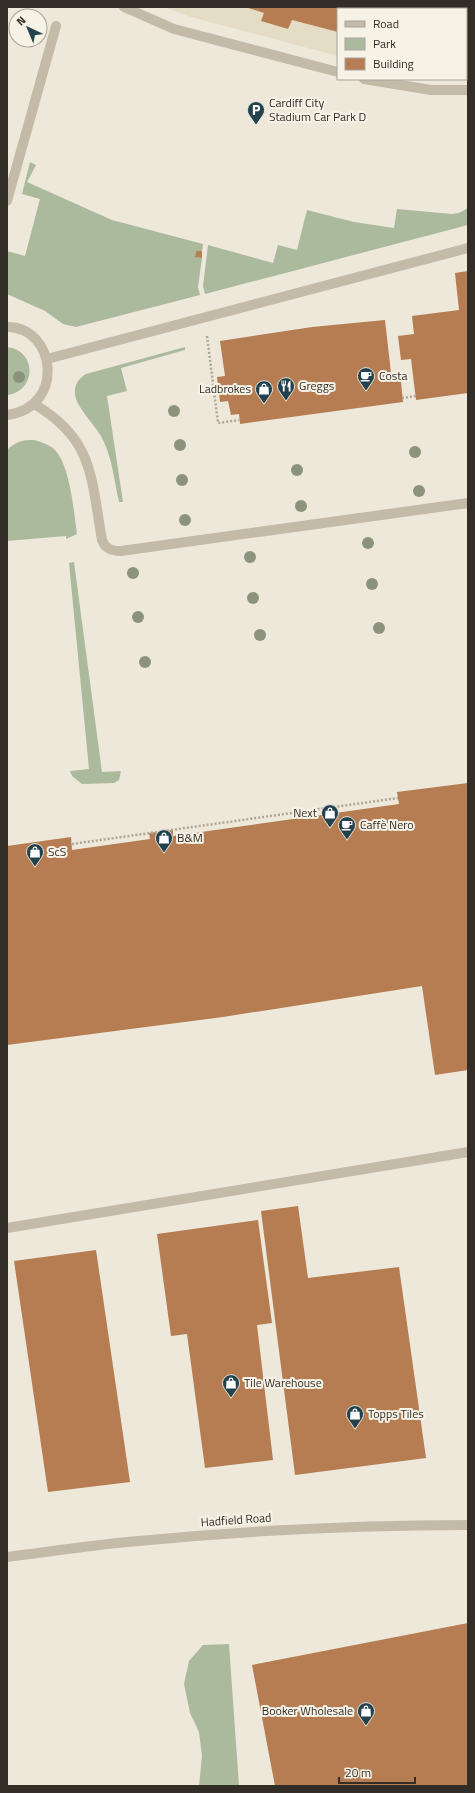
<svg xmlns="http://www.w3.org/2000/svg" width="475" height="1793" font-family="'Titillium Web',sans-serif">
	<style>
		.green { fill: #abba9d }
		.plaza { fill: #e4dcc4 }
		.building { fill: #b57d51 }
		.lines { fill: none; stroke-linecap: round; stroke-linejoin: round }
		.path { stroke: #afa593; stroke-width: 2.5; stroke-dasharray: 2 2; stroke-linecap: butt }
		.service { stroke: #c4baa8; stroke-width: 10 }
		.minor { stroke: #c4baa8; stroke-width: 10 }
		.tree { fill: #8c937c }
		.labels { text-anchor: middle; stroke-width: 4; stroke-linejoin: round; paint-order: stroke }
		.poi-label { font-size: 12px; fill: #322d27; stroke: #f6f2e6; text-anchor: start }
		.street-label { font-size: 12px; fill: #322d27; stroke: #f6f2e6 }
	</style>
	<rect width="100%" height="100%" fill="#eee8db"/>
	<path class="green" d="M 30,162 L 36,165 L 27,182 L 112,220 L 203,244 L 202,251 L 196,251 L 195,257 L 202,258 L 198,287 L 200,295 L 76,327 L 63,324 L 45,311 L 7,294 L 7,251 L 25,256 L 40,199 L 22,194 Z
		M 468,208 L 468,225 L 205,294 L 203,286 L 208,245 L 273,263 L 278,245 L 297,250 L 307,210 L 354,222 L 394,228 L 397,209 L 452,214 L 459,213 Z
		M 7,347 C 37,350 37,391 7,395 Z
		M 185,347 L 185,350 L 121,368 L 127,391 L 107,396 L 123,502 L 119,502 C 114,480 112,456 101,436 C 94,424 76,407 75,394 C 74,385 79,378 86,374 Z
		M 34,440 C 41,442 48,444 54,449 C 70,464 74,512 77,534 L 66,539 L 66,536 L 7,541 L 7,450 C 16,441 23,440 34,440 Z
		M 74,562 L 102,772 L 121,771 L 119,780 L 114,783 L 82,784 L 72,776 L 70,771 L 89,769 L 69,563 Z
		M 229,1644 L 239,1786 L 199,1786 L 202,1756 L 199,1732 L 190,1713 L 184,1684 L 189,1661 L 203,1645 Z"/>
	<path class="plaza" d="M 163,7 L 243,7 L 264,13 L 261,21 L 288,29 L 292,20 L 338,32 L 338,56 L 191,17 Z"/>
	<path class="building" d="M 245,7 L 468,7 L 468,44 L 466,43 L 466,9 L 338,9 L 338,32 L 292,20 L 288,29 L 261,21 L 264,13 Z
		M 196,251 L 202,251 L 202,258 L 195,257 Z
		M 468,271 L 468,393 L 416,400 L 411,359 L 401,360 L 398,336 L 414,334 L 412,316 L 459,310 L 455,273 Z
		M 385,320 L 391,373 L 400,372 L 403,402 L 240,424 L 239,414 L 231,415 L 228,401 L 220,402 L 217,377 L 225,376 L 220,341 L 312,327 Z
		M 468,783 L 468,1070 L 435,1075 L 422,986 L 223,1017 L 7,1045 L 7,846 L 71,837 L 72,850 L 150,839 L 149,833 L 173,830 L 173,836 L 399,804 L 397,792 Z
		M 298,1206 L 308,1278 L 399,1267 L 426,1458 L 295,1475 L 261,1211 Z
		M 258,1220 L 272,1323 L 257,1325 L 273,1460 L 205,1468 L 187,1334 L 171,1336 L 157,1234 Z
		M 96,1250 L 130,1482 L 48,1492 L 14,1261 Z
		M 468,1623 L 468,1786 L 275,1786 L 252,1665 Z"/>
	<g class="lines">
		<path class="path" d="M 207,336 L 218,423 L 239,420
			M 402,398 L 416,396
			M 72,844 L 398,798"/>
		<path class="service" d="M 124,7 L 174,29 L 338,72
			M 364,79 L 431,90 L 468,90
			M 7,201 L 56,26
			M 47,359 L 468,248
			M 34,404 C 94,439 91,478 102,540 C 105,549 112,551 121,551 L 468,503
			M 7,1228 L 468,1152"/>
		<path class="minor" d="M 7,327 C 55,326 67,407 7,415
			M 7,1557 C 47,1552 87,1546 127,1542 C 240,1531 354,1525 468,1525"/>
	</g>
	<g class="tree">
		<circle cx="19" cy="377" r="6"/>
		<circle cx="174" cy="411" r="6"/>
		<circle cx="180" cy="445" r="6"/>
		<circle cx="415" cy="452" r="6"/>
		<circle cx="297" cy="470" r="6"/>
		<circle cx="182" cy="480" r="6"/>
		<circle cx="419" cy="491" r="6"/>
		<circle cx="301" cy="506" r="6"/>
		<circle cx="185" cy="520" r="6"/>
		<circle cx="368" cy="543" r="6"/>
		<circle cx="250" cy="557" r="6"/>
		<circle cx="133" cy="573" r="6"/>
		<circle cx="372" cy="584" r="6"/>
		<circle cx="253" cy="598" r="6"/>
		<circle cx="138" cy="617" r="6"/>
		<circle cx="379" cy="628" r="6"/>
		<circle cx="260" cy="635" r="6"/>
		<circle cx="145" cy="662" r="6"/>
	</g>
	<defs>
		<g id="parking-pin" transform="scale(0.9)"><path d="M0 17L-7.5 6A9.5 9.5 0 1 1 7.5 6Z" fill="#23424e" stroke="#f6f2e6"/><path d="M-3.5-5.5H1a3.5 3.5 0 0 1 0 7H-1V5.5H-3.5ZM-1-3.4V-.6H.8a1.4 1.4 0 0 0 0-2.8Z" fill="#fff"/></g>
		<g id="cafe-pin" transform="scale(0.9)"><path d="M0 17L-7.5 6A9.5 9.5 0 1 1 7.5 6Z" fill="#23424e" stroke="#f6f2e6"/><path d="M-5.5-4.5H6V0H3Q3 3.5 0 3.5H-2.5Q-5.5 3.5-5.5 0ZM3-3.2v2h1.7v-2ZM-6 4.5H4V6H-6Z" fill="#fff"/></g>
		<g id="restaurant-pin" transform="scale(0.9)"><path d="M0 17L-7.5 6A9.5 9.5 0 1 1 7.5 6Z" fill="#23424e" stroke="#f6f2e6"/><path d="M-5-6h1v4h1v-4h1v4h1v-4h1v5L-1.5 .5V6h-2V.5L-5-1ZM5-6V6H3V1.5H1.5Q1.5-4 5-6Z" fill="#fff"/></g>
		<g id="shop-pin" transform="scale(0.9)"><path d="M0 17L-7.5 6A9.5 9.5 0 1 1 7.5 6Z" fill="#23424e" stroke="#f6f2e6"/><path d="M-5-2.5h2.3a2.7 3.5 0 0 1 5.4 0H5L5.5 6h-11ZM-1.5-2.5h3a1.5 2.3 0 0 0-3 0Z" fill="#fff"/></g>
	</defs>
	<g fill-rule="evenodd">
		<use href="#parking-pin" x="256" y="110"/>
		<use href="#cafe-pin" x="366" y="376"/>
		<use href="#restaurant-pin" x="286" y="386"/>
		<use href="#shop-pin" x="264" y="389"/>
		<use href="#shop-pin" x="330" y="813"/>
		<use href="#cafe-pin" x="347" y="825"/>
		<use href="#shop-pin" x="164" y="838"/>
		<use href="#shop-pin" x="35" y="852"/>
		<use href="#shop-pin" x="231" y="1383"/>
		<use href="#shop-pin" x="355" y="1414"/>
		<use href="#shop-pin" x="366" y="1711"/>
	</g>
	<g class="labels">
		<g class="poi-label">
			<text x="269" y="107">Cardiff City<tspan x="269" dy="14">Stadium Car Park D</tspan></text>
			<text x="379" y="380">Costa</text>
			<text x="299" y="390">Greggs</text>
			<text x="251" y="393" text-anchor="end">Ladbrokes</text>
			<text x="317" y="817" text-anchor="end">Next</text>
			<text x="360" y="829">Caffè Nero</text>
			<text x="177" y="842">B&amp;M</text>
			<text x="48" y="856">ScS</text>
			<text x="244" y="1387">Tile Warehouse</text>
			<text x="368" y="1418">Topps Tiles</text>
			<text x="353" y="1715" text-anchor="end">Booker Wholesale</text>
		</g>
		<g class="street-label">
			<text transform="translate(236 1520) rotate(-4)" y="4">Hadfield Road</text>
		</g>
	</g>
	<rect width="475" height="1793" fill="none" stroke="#322d27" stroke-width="16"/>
	<rect x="337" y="8" width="130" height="72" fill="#f6f2e6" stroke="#a8a39a"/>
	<rect x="345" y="21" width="20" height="6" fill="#c4baa8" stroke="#a8a39a"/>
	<text x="373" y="28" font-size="12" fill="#322d27">Road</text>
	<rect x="345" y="38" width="20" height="12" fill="#abba9d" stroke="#a8a39a"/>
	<text x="373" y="48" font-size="12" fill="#322d27">Park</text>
	<rect x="345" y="58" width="20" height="12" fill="#b57d51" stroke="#a8a39a"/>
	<text x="373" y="68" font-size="12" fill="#322d27">Building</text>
	<g transform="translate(28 28) rotate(316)"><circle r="19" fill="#f6f2e6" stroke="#a8a39a"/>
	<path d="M0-3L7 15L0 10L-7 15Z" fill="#23424e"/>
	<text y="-6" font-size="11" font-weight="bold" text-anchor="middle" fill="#322d27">N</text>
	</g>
	<path d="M339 1777v6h76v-6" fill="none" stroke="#322d27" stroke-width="2"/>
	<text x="345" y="1777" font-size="12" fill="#322d27" stroke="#f6f2e6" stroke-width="3" paint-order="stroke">20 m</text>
</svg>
